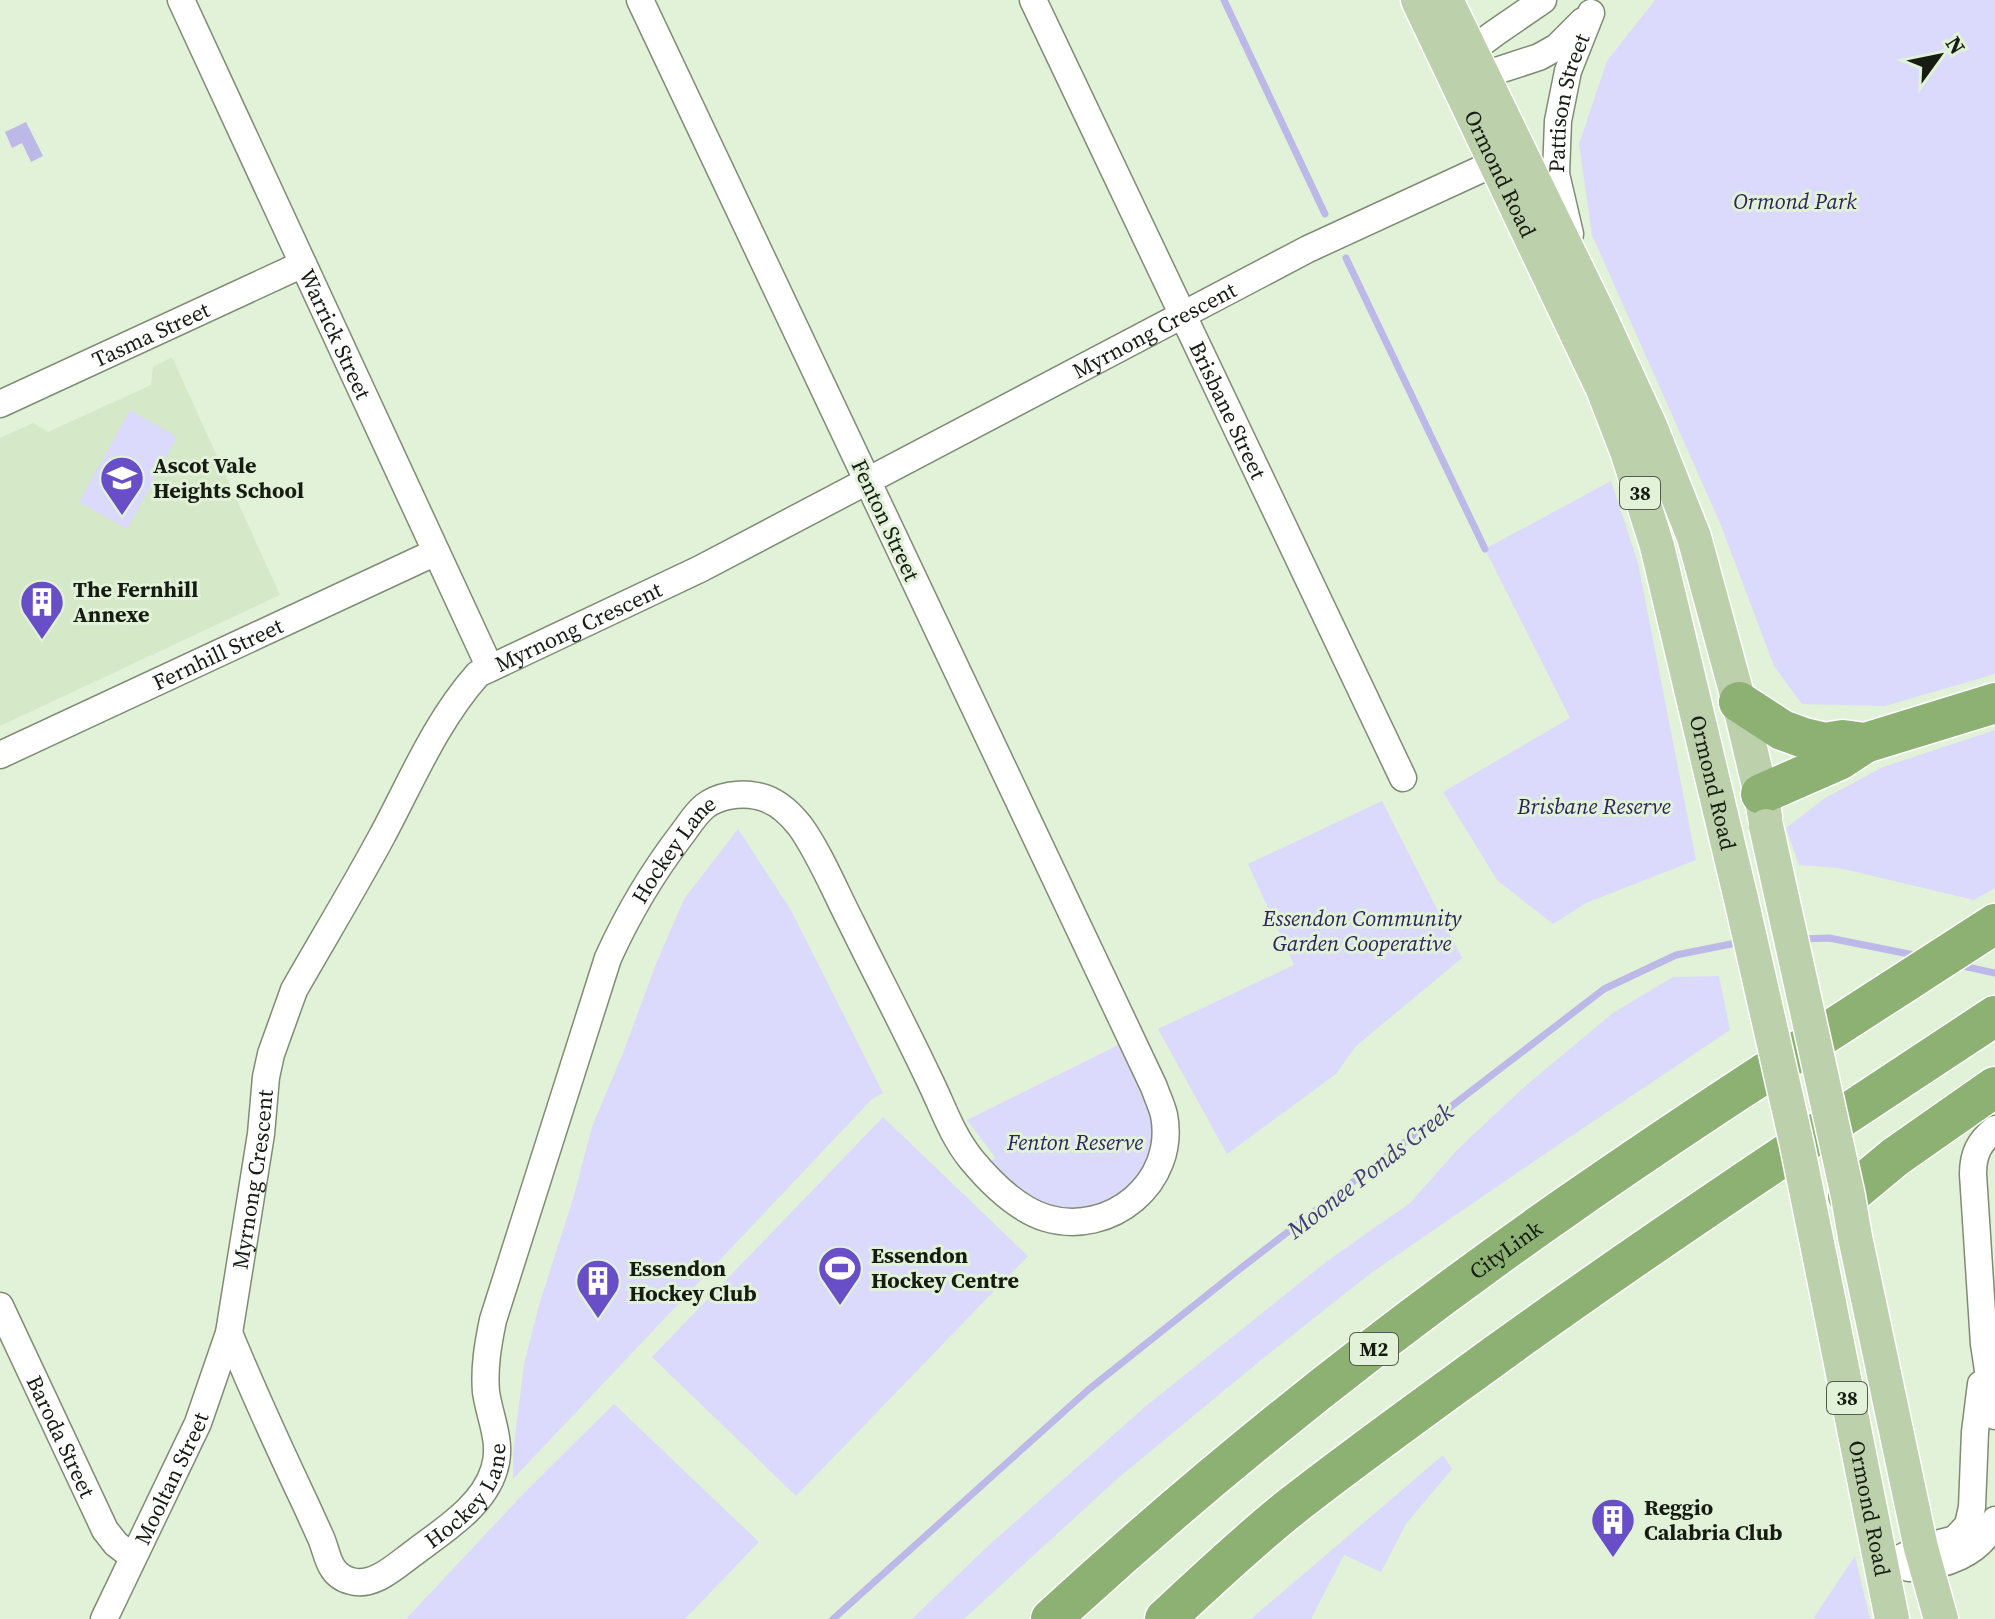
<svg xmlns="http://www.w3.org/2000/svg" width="1995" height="1619" font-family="'Source Serif 4',serif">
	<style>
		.built { fill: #d5e8c7 }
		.green { fill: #dbd9fc }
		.water { fill: #bcb9e9 }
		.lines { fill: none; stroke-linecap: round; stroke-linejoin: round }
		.stream { stroke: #bcb9e9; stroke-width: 7 }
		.minor-casing { stroke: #7e8c74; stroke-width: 29 }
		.major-casing { stroke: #fff; stroke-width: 37 }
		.highway-casing { stroke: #fff; stroke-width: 43 }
		.minor { stroke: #fff; stroke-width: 26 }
		.major { stroke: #bbd0ab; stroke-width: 34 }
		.highway { stroke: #8db173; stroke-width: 40 }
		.major-bridge-casing { stroke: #fff; stroke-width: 37; stroke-linecap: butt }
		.major-bridge { stroke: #bbd0ab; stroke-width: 34 }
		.labels { text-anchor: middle; stroke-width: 6; stroke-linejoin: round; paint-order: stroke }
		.shield { fill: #e2f2d8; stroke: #545c4e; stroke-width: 2 }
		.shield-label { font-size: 20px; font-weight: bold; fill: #171c13 }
		.street-label { font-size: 22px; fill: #171c13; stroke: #e2f2d8 }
		.park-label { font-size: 22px; font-style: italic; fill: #2d225a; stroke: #e2f2d8 }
		.poi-label { font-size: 22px; font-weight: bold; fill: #171c13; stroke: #e2f2d8; text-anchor: start }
		.water-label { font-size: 24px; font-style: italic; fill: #433a75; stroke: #e2f2d8 }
	</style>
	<rect width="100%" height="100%" fill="#e2f2d8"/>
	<path class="built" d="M 172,357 L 280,595 L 0,726 L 0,438 L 33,423 L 48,432 L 151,385 L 153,367 Z"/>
	<path class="green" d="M 1655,0 L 1995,0 L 1995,674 L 1885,706 L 1802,704 L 1774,666 L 1720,523 L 1592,235 L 1579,144 L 1607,61 Z
		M 130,410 L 177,437 L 127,529 L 79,502 Z
		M 1611,481 L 1638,563 L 1696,860 L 1586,903 L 1553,924 L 1497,880 L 1443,792 L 1570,718 L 1485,549 Z
		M 1995,730 L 1995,888 L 1974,900 L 1839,868 L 1799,865 L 1786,828 L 1825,798 L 1883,767 Z
		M 1382,801 L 1462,958 L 1356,1046 L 1336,1074 L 1227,1154 L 1158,1029 L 1294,965 L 1248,864 Z
		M 738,829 L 791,910 L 883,1093 L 872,1099 L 513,1479 L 513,1454 L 524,1364 L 539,1305 L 573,1199 L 592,1127 L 623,1053 L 656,964 L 684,899 Z
		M 1719,976 L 1730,1030 L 1549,1151 L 1371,1273 L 1261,1360 L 1117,1479 L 964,1619 L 912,1619 L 988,1546 L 1146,1406 L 1326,1262 L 1410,1203 L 1458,1149 L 1522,1089 L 1613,1013 L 1673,977 Z
		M 1120,1044 C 1133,1070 1152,1099 1154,1129 C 1155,1155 1138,1188 1114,1200 C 1107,1204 1081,1211 1073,1211 C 1063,1211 1046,1206 1037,1202 C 1019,1192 1006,1176 991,1162 L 995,1157 L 967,1120 Z
		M 883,1117 L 1028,1256 L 796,1496 L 652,1357 Z
		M 614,1404 L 759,1542 L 685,1619 L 406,1619 L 525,1492 Z
		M 1443,1455 L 1452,1469 L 1406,1524 L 1381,1572 L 1344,1555 L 1311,1619 L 1251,1619 Z
		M 1855,1556 L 1870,1619 L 1814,1619 L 1815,1616 Z"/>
	<path class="water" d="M 26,122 L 43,156 L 31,162 L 22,143 L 12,148 L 5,132 Z"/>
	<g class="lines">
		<path class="stream" d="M 1224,0 L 1325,214
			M 1346,258 L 1485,549
			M 1801,939 L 1829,938 L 1919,956
			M 1958,965 L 1995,973
			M 833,1619 L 1088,1390 L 1241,1268 L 1604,989 L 1676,955 L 1741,942"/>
		<g class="minor-casing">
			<g id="minor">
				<path id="s1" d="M 181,0 L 490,668"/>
				<path id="s2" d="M 1033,0 L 1403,778"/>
				<path d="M 1456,62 L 1495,33 L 1543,0"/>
				<path d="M 1466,70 L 1481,72 L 1496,71 L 1539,57 L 1557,47 L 1583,21"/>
				<path id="s3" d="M 1570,234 L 1556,174 L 1558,121 L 1568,71 L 1591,13"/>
				<path id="s4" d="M 0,404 L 303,264"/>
				<path id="s5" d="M 0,755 L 436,552"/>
				<path d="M 1995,1129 C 1979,1142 1973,1154 1973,1174 L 1984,1344 L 1995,1416"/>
				<path id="s6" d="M 0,1306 L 105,1530 L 116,1544 L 133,1557"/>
				<path id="s7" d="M 229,1333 C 253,1391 279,1448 306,1505 C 311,1516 316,1527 321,1538 C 325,1547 327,1559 332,1567 C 336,1574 343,1579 351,1581 C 374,1588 398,1564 415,1552 C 444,1530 483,1506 494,1470 C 503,1443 490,1419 486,1392 C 484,1367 488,1344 493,1320 L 608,958 C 628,914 652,873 682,834 C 689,825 695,814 705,806 C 718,796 740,792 757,796 C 774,799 789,812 800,826 C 819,852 836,893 851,922 C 877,975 904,1026 929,1079 C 943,1107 951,1134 971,1159 C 990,1182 1017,1209 1046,1218 C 1110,1237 1177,1183 1164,1115 C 1162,1106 1157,1096 1154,1087 L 640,0"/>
				<path d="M 1880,1568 L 1921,1548 L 1955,1539 L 1968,1525 L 1972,1507 L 1975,1432 L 1981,1384"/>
				<path d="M 1909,1568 C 1943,1567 1982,1554 1995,1520"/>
				<path id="s8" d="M 104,1619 L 198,1423 L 229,1333 L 261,1134 L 266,1077 L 271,1054 L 294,990 C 323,939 354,888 382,836 C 411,782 436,721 478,674 L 700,569 L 1308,249 L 1512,155"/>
			</g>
		</g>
		<g class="major-casing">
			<g id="major">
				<path id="s9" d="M 1418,0 L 1603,389 L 1627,451 L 1657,546 L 1741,899"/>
				<path d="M 1446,0 L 1600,317 L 1650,426 L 1694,537 L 1739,702 L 1761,794 L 1765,817"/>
				<path d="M 1855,1237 L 1921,1548 L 1941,1619"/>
				<path id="s10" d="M 1821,1263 L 1892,1619"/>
			</g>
		</g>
		<g class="highway-casing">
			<g id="highway">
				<path d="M 1739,702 L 1782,730 L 1804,738 L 1825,743 L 1843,740 L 1865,743"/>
				<path d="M 1761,794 L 1839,760 L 1865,743 L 1995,703"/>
				<path d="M 1848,1196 L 1895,1157 L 1995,1087"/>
				<path id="s11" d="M 1051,1619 C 1214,1469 1389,1330 1570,1204 C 1709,1107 1853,1016 1995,924"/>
				<path d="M 1165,1619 C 1206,1581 1247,1542 1291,1507 C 1360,1453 1430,1403 1500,1352 C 1662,1235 1828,1126 1995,1016"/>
			</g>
		</g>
		<use href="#minor" class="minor"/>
		<use href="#major" class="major"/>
		<use href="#highway" class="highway"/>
		<g class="major-bridge-casing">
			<path id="major-bridge" d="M 1766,826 L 1848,1196 L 1855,1237
				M 1741,899 L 1797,1145 L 1821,1263"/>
		</g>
		<use href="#major-bridge" class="major-bridge"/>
	</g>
	<defs>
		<g id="school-pin" transform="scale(2.3)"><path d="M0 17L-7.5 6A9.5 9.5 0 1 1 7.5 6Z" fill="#684fc8" stroke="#e2f2d8"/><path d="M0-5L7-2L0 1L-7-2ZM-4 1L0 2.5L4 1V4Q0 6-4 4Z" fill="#fff"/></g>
		<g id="building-pin" transform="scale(2.3)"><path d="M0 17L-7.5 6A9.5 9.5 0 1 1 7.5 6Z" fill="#684fc8" stroke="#e2f2d8"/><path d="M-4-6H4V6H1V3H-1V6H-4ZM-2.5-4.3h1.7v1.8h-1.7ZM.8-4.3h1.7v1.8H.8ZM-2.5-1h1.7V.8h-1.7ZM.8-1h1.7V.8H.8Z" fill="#fff"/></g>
		<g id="stadium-pin" transform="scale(2.3)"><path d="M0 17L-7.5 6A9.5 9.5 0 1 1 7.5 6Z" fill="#684fc8" stroke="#e2f2d8"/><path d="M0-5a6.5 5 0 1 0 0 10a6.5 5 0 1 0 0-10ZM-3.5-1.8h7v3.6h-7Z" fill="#fff"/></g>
	</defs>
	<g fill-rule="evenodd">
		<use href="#school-pin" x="122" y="478"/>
		<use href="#building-pin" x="42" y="602"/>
		<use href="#stadium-pin" x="840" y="1268"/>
		<use href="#building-pin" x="598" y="1281"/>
		<use href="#building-pin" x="1613" y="1520"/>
	</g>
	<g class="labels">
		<g class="shield">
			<rect x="1620" y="477" width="40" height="32" rx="6"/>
			<rect x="1350" y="1333" width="48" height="32" rx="6"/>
			<rect x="1827" y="1382" width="40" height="32" rx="6"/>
		</g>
		<g class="shield-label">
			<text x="1640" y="500">38</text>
			<text x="1374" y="1356">M2</text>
			<text x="1847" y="1405">38</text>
		</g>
		<g class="street-label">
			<text dy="8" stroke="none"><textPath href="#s3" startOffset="134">Pattison Street</textPath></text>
			<text dy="8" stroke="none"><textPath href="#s9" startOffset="192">Ormond Road</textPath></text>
			<text dy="8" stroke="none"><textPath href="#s8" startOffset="1788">Myrnong Crescent</textPath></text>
			<text dy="8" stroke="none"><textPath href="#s4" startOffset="166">Tasma Street</textPath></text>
			<text dy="8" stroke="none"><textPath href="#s1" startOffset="368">Warrick Street</textPath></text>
			<text dy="8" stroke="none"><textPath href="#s2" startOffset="454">Brisbane Street</textPath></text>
			<text transform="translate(886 520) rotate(65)" y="8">Fenton Street</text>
			<text dy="8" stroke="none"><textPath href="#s8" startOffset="1140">Myrnong Crescent</textPath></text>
			<text dy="8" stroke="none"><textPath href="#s5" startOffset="240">Fernhill Street</textPath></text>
			<text dy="8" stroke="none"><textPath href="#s9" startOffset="840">Ormond Road</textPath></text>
			<text dy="8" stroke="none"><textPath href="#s7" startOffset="1128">Hockey Lane</textPath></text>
			<text dy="8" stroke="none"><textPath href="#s8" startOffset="468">Myrnong Crescent</textPath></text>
			<text dy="8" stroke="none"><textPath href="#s11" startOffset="586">CityLink</textPath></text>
			<text dy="8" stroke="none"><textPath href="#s6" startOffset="144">Baroda Street</textPath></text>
			<text dy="8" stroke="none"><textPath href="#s8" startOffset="156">Mooltan Street</textPath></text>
			<text dy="8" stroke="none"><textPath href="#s7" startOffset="432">Hockey Lane</textPath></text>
			<text dy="8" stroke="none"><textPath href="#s10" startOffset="250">Ormond Road</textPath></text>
		</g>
		<g class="park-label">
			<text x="1795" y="209">Ormond Park</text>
			<text x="1594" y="814">Brisbane Reserve</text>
			<text x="1362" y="926">Essendon Community<tspan x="1362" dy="25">Garden Cooperative</tspan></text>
			<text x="1075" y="1150">Fenton Reserve</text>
		</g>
		<g class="poi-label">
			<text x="153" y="473">Ascot Vale<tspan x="153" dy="25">Heights School</tspan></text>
			<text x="73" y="597">The Fernhill<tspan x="73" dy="25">Annexe</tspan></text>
			<text x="871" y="1263">Essendon<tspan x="871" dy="25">Hockey Centre</tspan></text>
			<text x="629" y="1276">Essendon<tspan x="629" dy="25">Hockey Club</tspan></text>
			<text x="1644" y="1515">Reggio<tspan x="1644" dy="25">Calabria Club</tspan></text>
		</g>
		<g class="water-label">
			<text transform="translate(1370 1171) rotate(-38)" y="8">Moonee Ponds Creek</text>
		</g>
	</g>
	<g transform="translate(1939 56) rotate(57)" stroke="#e2f2d8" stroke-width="6" paint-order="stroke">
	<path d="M0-6L14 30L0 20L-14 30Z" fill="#171c13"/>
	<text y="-12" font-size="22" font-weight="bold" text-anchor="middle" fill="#171c13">N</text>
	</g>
</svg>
